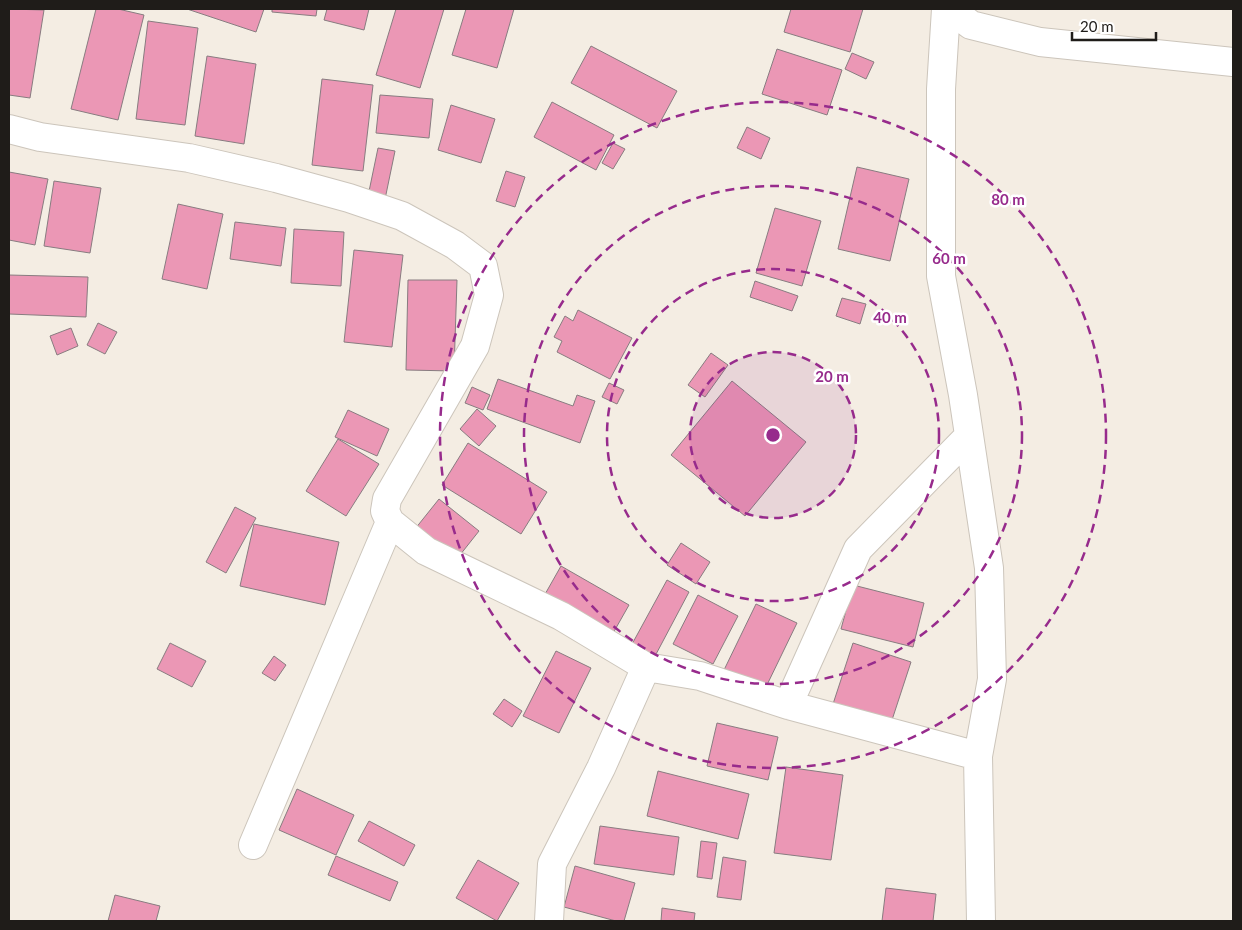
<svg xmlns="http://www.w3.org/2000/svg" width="1242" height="930" font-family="Lato,sans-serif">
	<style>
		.building { fill: #eb97b5; stroke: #887c80 }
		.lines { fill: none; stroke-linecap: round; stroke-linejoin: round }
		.minor-casing { stroke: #ccc5bb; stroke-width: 30 }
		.minor { stroke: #fff; stroke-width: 28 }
		.ring { fill: none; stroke: #972b8c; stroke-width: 2.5; stroke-dasharray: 9 6 }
		.centre { fill: #972b8c; stroke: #fff; stroke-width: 2.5 }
		.ring-label { font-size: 15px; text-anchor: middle; font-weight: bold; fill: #972b8c; stroke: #fff; stroke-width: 5; stroke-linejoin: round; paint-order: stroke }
	</style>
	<rect width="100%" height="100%" fill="#f4ede3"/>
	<path class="building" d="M 9,9 L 44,10 L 30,98 L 9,95 Z
		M 96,9 L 118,9 L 144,15 L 118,120 L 71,109 Z
		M 187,9 L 264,9 L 256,32 Z
		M 272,9 L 317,9 L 316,16 L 272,12 Z
		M 327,9 L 369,9 L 364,30 L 324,20 Z
		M 396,9 L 444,9 L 420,88 L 376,75 Z
		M 466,9 L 514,9 L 497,68 L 452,55 Z
		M 791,9 L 863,9 L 850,52 L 784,32 Z
		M 148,21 L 198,28 L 185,125 L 136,119 Z
		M 591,46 L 677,91 L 657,128 L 571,83 Z
		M 777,49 L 842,70 L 827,115 L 762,94 Z
		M 852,53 L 874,62 L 866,79 L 845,69 Z
		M 207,56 L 256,64 L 244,144 L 195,136 Z
		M 322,79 L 373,85 L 363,171 L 312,165 Z
		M 380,95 L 433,99 L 429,138 L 376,133 Z
		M 552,102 L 614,135 L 596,170 L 534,137 Z
		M 451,105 L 495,119 L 481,163 L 438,150 Z
		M 747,127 L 770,138 L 761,159 L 737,148 Z
		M 613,143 L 625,149 L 613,169 L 602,163 Z
		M 378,148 L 395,151 L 384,204 L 367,201 Z
		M 857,167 L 909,179 L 890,261 L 838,249 Z
		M 506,171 L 525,177 L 515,207 L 496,201 Z
		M 9,172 L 48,179 L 35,245 L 9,240 Z
		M 54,181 L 101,188 L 90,253 L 44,246 Z
		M 178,204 L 223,214 L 207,289 L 162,279 Z
		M 775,208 L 821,221 L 802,286 L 756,273 Z
		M 235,222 L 286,228 L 281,266 L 230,259 Z
		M 294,229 L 344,232 L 341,286 L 291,283 Z
		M 354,250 L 403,255 L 392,347 L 344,342 Z
		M 9,275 L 88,277 L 86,317 L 9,314 Z
		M 408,280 L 457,280 L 454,371 L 406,370 Z
		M 755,281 L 798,296 L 792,311 L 750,297 Z
		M 842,298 L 866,304 L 860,324 L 836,316 Z
		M 578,310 L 632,338 L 610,379 L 557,352 L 562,341 L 554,337 L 565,316 L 573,321 Z
		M 98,323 L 117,332 L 105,354 L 87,345 Z
		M 71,328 L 78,346 L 57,355 L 50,336 Z
		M 711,353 L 728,365 L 705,397 L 688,385 Z
		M 498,379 L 573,406 L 577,395 L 595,401 L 580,443 L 487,409 Z
		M 732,381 L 806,442 L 745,516 L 671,455 Z
		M 609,383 L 624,390 L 617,404 L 602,397 Z
		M 472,387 L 490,395 L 483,410 L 465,403 Z
		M 477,409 L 496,426 L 479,446 L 460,429 Z
		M 348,410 L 389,429 L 377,456 L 335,437 Z
		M 338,439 L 379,464 L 346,516 L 306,491 Z
		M 468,443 L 547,492 L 521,534 L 442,485 Z
		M 439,499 L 479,531 L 456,560 L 415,529 Z
		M 235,507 L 256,518 L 226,573 L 206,562 Z
		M 254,524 L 339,542 L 325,605 L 240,586 Z
		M 681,543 L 710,562 L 696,584 L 667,565 Z
		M 561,566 L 629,605 L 612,635 L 544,596 Z
		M 667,580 L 689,592 L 654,658 L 631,646 Z
		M 853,585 L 924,603 L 913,647 L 841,629 Z
		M 698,595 L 738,616 L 713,664 L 673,644 Z
		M 756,604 L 797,623 L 765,689 L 724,670 Z
		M 170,643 L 206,661 L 192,687 L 157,669 Z
		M 853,643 L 911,662 L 891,723 L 833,704 Z
		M 556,651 L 591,668 L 559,733 L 523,716 Z
		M 274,656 L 286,665 L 275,681 L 262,673 Z
		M 504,699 L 522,711 L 512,727 L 493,714 Z
		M 717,723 L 778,737 L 768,780 L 707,766 Z
		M 786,767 L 843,775 L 831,860 L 774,853 Z
		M 658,771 L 749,794 L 738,839 L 647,816 Z
		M 297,789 L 354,815 L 336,855 L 279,830 Z
		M 369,821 L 415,845 L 404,866 L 358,841 Z
		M 600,826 L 679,837 L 674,875 L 594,864 Z
		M 701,841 L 717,843 L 712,879 L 697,877 Z
		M 336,856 L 398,882 L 390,901 L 328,875 Z
		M 723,857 L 746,861 L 741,900 L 717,897 Z
		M 478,860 L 519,883 L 497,921 L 456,898 Z
		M 575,866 L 635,883 L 624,921 L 616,921 L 564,907 Z
		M 886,888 L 936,894 L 933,921 L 882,921 Z
		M 115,895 L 160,906 L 156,921 L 108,921 Z
		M 662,908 L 695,913 L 694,921 L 661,921 Z"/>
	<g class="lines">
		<g class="minor-casing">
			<path id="minor" d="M 946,9 L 941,89 L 941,276 L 963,395 L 989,568 L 992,679 L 978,756 L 981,921
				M 950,9 L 971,25 L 1040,42 L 1233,62
				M 9,129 L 40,137 L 189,158 L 276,178 L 349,198 L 402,216 L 455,245 L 483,266 L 489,295 L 475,346 L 387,499 L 385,511 L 390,522 L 426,551 L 561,616 L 646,667 L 700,676 L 788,705 L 978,756
				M 788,705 L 858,549 L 969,436
				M 253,845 L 390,522
				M 549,921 L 552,864 L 601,768 L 646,667"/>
		</g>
		<use href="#minor" class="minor"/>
	</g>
	<circle cx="773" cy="435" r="83" fill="#972b8c" fill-opacity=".12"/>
	<g class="ring">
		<circle cx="773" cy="435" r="83"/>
		<circle cx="773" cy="435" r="166"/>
		<circle cx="773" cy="435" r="249"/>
		<circle cx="773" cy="435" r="333"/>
	</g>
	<circle cx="773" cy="435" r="8" class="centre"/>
	<g class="ring-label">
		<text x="1008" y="205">80 m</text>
		<text x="949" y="264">60 m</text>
		<text x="890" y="323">40 m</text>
		<text x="832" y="382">20 m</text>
	</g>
	<rect width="1242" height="930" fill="none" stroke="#1f1c19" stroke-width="20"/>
	<path d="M1072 32v8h84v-8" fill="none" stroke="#1f1c19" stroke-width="2.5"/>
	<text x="1080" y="32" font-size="15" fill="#1f1c19" stroke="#ffffff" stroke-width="4" paint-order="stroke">20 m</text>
</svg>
